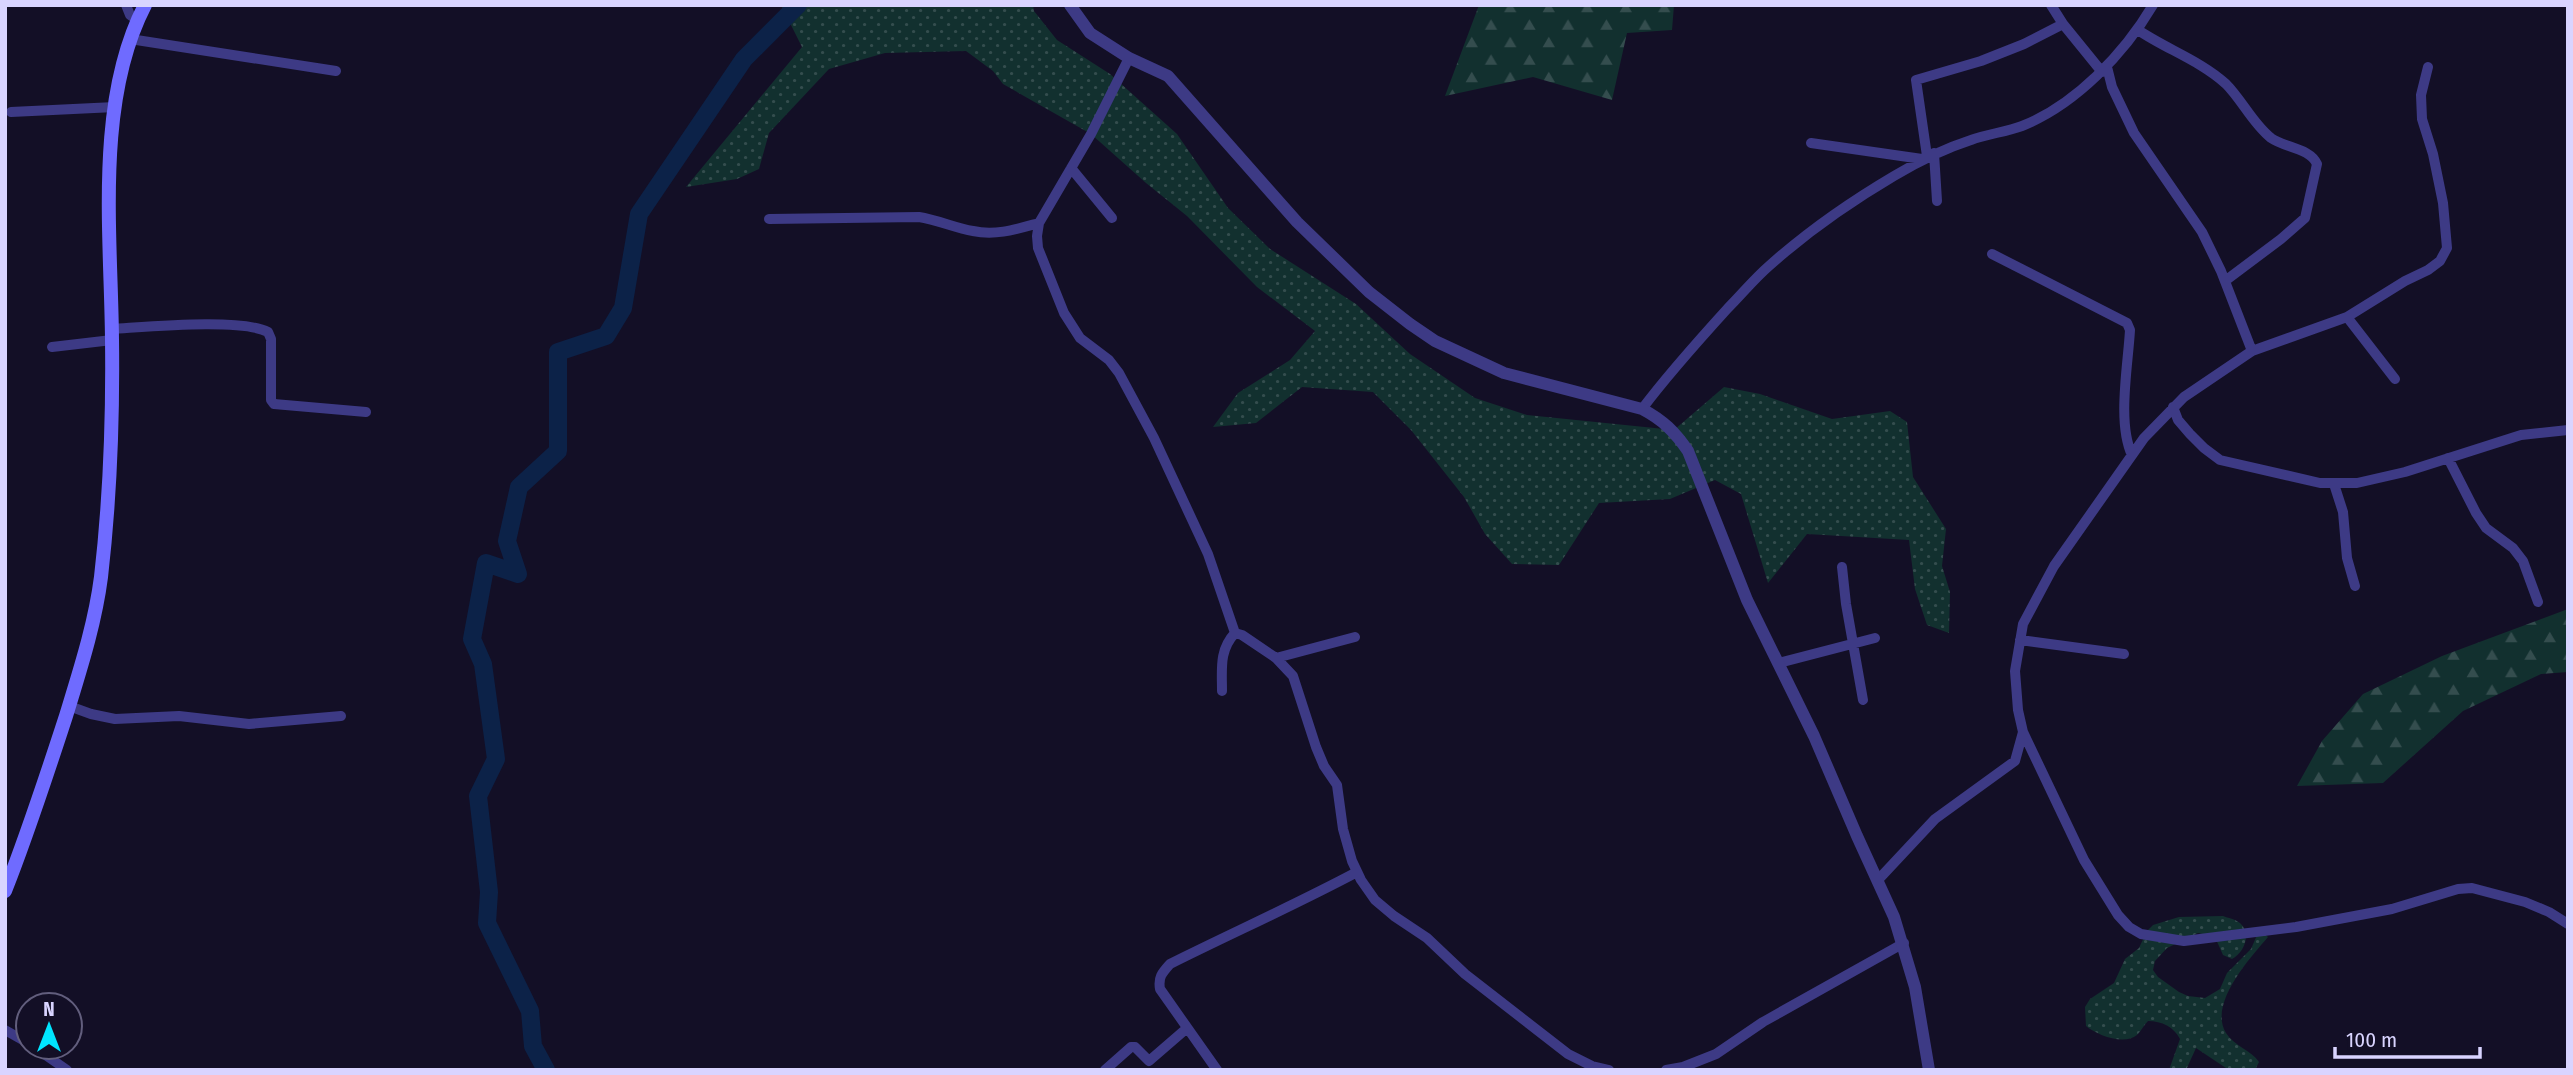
<svg xmlns="http://www.w3.org/2000/svg" width="2573" height="1075" font-family="'Fira Sans Condensed',sans-serif">
	<style>
		.grass { fill: url(#grass-dots) }
		.forest { fill: url(#forest-firs) }
		.lines { fill: none; stroke-linecap: round; stroke-linejoin: round }
		.river { stroke: #0c2248; stroke-width: 18 }
		.minor { stroke: #3d3a85; stroke-width: 10 }
		.tertiary { stroke: #3d3a85; stroke-width: 12 }
		.secondary { stroke: #6f6bff; stroke-width: 14 }
	</style>
	<defs>
		<pattern id="grass-dots" width="8" height="8" patternUnits="userSpaceOnUse" patternTransform="scale(1.75)"><rect width="8" height="8" fill="#12302f"/><path d="M2 2h.1M6 6h.1" fill="none" stroke="#344d4e" stroke-width="1.8" stroke-linecap="round"/></pattern>
		<pattern id="forest-firs" width="22" height="20" patternUnits="userSpaceOnUse" patternTransform="scale(1.75)"><rect width="22" height="20" fill="#12302f"/><path d="M5 1l3.5 6h-7zM16 11l3.5 6h-7z" fill="#344d4e"/></pattern>
	</defs>
	<rect width="100%" height="100%" fill="#130f26"/>
	<path class="grass" d="M 781,5 L 1033,5 L 1034,11 L 1057,40 L 1110,74 L 1177,134 L 1228,208 L 1270,249 L 1356,304 L 1410,354 L 1475,398 L 1527,415 L 1674,430 L 1724,387 L 1760,394 L 1832,419 L 1890,411 L 1907,422 L 1913,477 L 1946,529 L 1942,566 L 1950,592 L 1949,633 L 1927,625 L 1915,589 L 1909,540 L 1807,534 L 1768,583 L 1741,494 L 1715,480 L 1670,499 L 1599,503 L 1559,565 L 1512,564 L 1485,534 L 1464,497 L 1411,430 L 1373,392 L 1302,387 L 1256,423 L 1213,427 L 1238,393 L 1290,360 L 1315,331 L 1257,287 L 1187,216 L 1146,183 L 1091,134 L 1003,84 L 993,71 L 966,51 L 885,53 L 829,69 L 769,133 L 759,169 L 737,179 L 686,187 L 802,47 Z
		M 2223,916 C 2228,918 2235,919 2240,923 C 2252,934 2244,953 2232,959 L 2223,955 L 2215,937 L 2198,933 L 2167,948 L 2155,961 L 2153,970 L 2158,977 L 2179,992 L 2188,996 L 2205,998 L 2220,989 L 2227,973 L 2251,949 L 2257,935 L 2262,932 L 2268,937 C 2250,958 2208,1004 2226,1033 C 2234,1046 2251,1050 2259,1062 L 2255,1070 L 2226,1068 L 2196,1048 L 2186,1070 L 2169,1070 L 2180,1039 C 2174,1027 2162,1021 2148,1021 C 2144,1025 2141,1031 2137,1035 C 2124,1046 2097,1035 2086,1026 L 2085,1007 L 2090,999 L 2114,983 L 2125,959 L 2139,948 L 2147,931 L 2153,925 L 2179,917 Z"/>
	<path class="forest" d="M 1479,5 L 1674,5 L 1672,30 L 1627,33 L 1612,100 L 1533,77 L 1445,96 Z
		M 2568,609 L 2568,672 L 2541,674 L 2463,711 L 2383,783 L 2297,786 L 2322,741 L 2363,694 L 2442,656 Z"/>
	<g class="lines">
		<path class="river" d="M 546,1070 L 533,1046 L 530,1011 L 487,923 L 489,892 L 478,796 L 496,759 L 483,664 L 472,639 L 486,563 L 518,574 L 507,541 L 519,487 L 558,451 L 558,352 L 606,336 L 623,308 L 639,214 L 744,59 L 798,5"/>
		<path class="minor" d="M 126,5 L 130,15 L 137,20
			M 2051,5 L 2063,24 L 2102,72
			M 2138,30 C 2166,49 2201,61 2226,84 C 2242,100 2253,124 2271,138 C 2285,148 2310,148 2317,164 L 2305,218 L 2281,239 L 2225,281
			M 130,39 L 336,71
			M 1129,58 L 1091,134 L 1039,223 L 1037,236 L 1038,248 L 1064,313 L 1080,338 L 1109,360 L 1119,373 L 1154,438 L 1208,554 L 1235,633 L 1242,635 L 1276,658 L 1293,676 L 1316,747 L 1324,766 L 1337,785 L 1343,829 L 1352,861 L 1361,880 L 1375,900 L 1394,916 L 1427,938 L 1465,974 L 1568,1054 L 1592,1066 L 1609,1070
			M 2107,67 L 2112,87 L 2134,133 L 2202,232 L 2221,271 L 2252,351
			M 2428,67 L 2421,95 L 2422,119 L 2433,154 L 2443,203 L 2447,248 L 2440,261 L 2428,270 L 2405,281 L 2347,317 L 2252,351 L 2184,397 L 2144,438 L 2054,566 L 2023,624 L 2015,671 L 2018,710 L 2023,732 L 2084,860 L 2118,915 L 2129,927 L 2141,934 L 2184,941 L 2296,927 L 2392,909 L 2458,889 L 2472,888 L 2525,902 L 2549,912 L 2568,924
			M 11,112 L 115,107
			M 1811,143 L 1922,159
			M 1934,153 L 1937,201
			M 1927,156 L 1916,80 L 1981,61 L 2024,44 L 2063,24
			M 1071,168 L 1112,218
			M 769,219 L 919,217 C 938,220 955,228 973,231 C 996,236 1017,229 1039,223
			M 1992,254 L 2127,323 L 2130,330 C 2128,366 2117,423 2132,455
			M 2347,317 L 2395,379
			M 112,329 C 147,327 241,318 268,332 L 271,339 L 271,400 L 274,404 L 366,412
			M 52,347 L 112,340
			M 2173,407 L 2178,420 L 2190,434 L 2204,448 L 2220,460 L 2320,483 L 2357,483 L 2405,472 L 2521,435 L 2568,430
			M 1642,409 C 1669,373 1698,341 1728,308 C 1742,294 1754,279 1769,266 C 1807,232 1850,202 1894,176 C 1919,161 1943,149 1971,140 C 1987,134 2006,132 2022,126 C 2075,105 2124,54 2153,5
			M 2448,458 L 2476,513 L 2486,528 L 2513,548 L 2523,561 L 2538,602
			M 2334,484 L 2343,512 L 2347,558 L 2355,586
			M 1842,567 L 1846,604 L 1863,700
			M 2020,640 L 2124,654
			M 1276,658 L 1355,637
			M 1779,663 L 1875,638
			M 1222,691 C 1222,669 1219,650 1235,633
			M 69,706 L 91,714 L 115,719 L 179,716 L 249,724 L 341,716
			M 1877,881 L 1935,819 L 2015,761 L 2023,732
			M 5,1030 L 28,1043
			M 34,1047 L 67,1070
			M 1105,1070 L 1131,1047 L 1135,1047 L 1149,1061 L 1186,1029
			M 1217,1070 L 1160,989 C 1158,977 1162,973 1170,964 C 1232,933 1295,905 1357,872
			M 1666,1070 L 1683,1067 L 1716,1054 L 1763,1022 L 1904,943"/>
		<path class="tertiary" d="M 1070,5 L 1090,33 L 1129,58 L 1168,76 L 1297,222 L 1369,292 L 1410,324 L 1435,341 L 1504,373 L 1642,409 C 1663,420 1675,432 1688,451 L 1747,600 L 1814,736 L 1857,836 L 1894,917 L 1915,987 L 1929,1070"/>
		<path class="secondary" d="M 5,891 C 28,833 47,774 66,716 C 80,670 95,624 101,577 C 110,499 113,418 112,339 C 111,234 95,101 145,5"/>
	</g>
	<rect width="2573" height="1075" fill="none" stroke="#d9d4ff" stroke-width="14"/>
	<g transform="translate(49 1026)"><circle r="33" fill="#130f26" stroke="#625e7d" stroke-width="2"/>
	<path d="M0-5L12 26L0 18L-12 26Z" fill="#00e5ff"/>
	<text y="-10" font-size="19" font-weight="bold" text-anchor="middle" fill="#d9d4ff">N</text>
	</g>
	<path d="M2335 1047v10h145v-10" fill="none" stroke="#d9d4ff" stroke-width="3.5"/>
	<text x="2346" y="1047" font-size="21" fill="#d9d4ff" stroke="#130f26" stroke-width="5" paint-order="stroke">100 m</text>
</svg>
